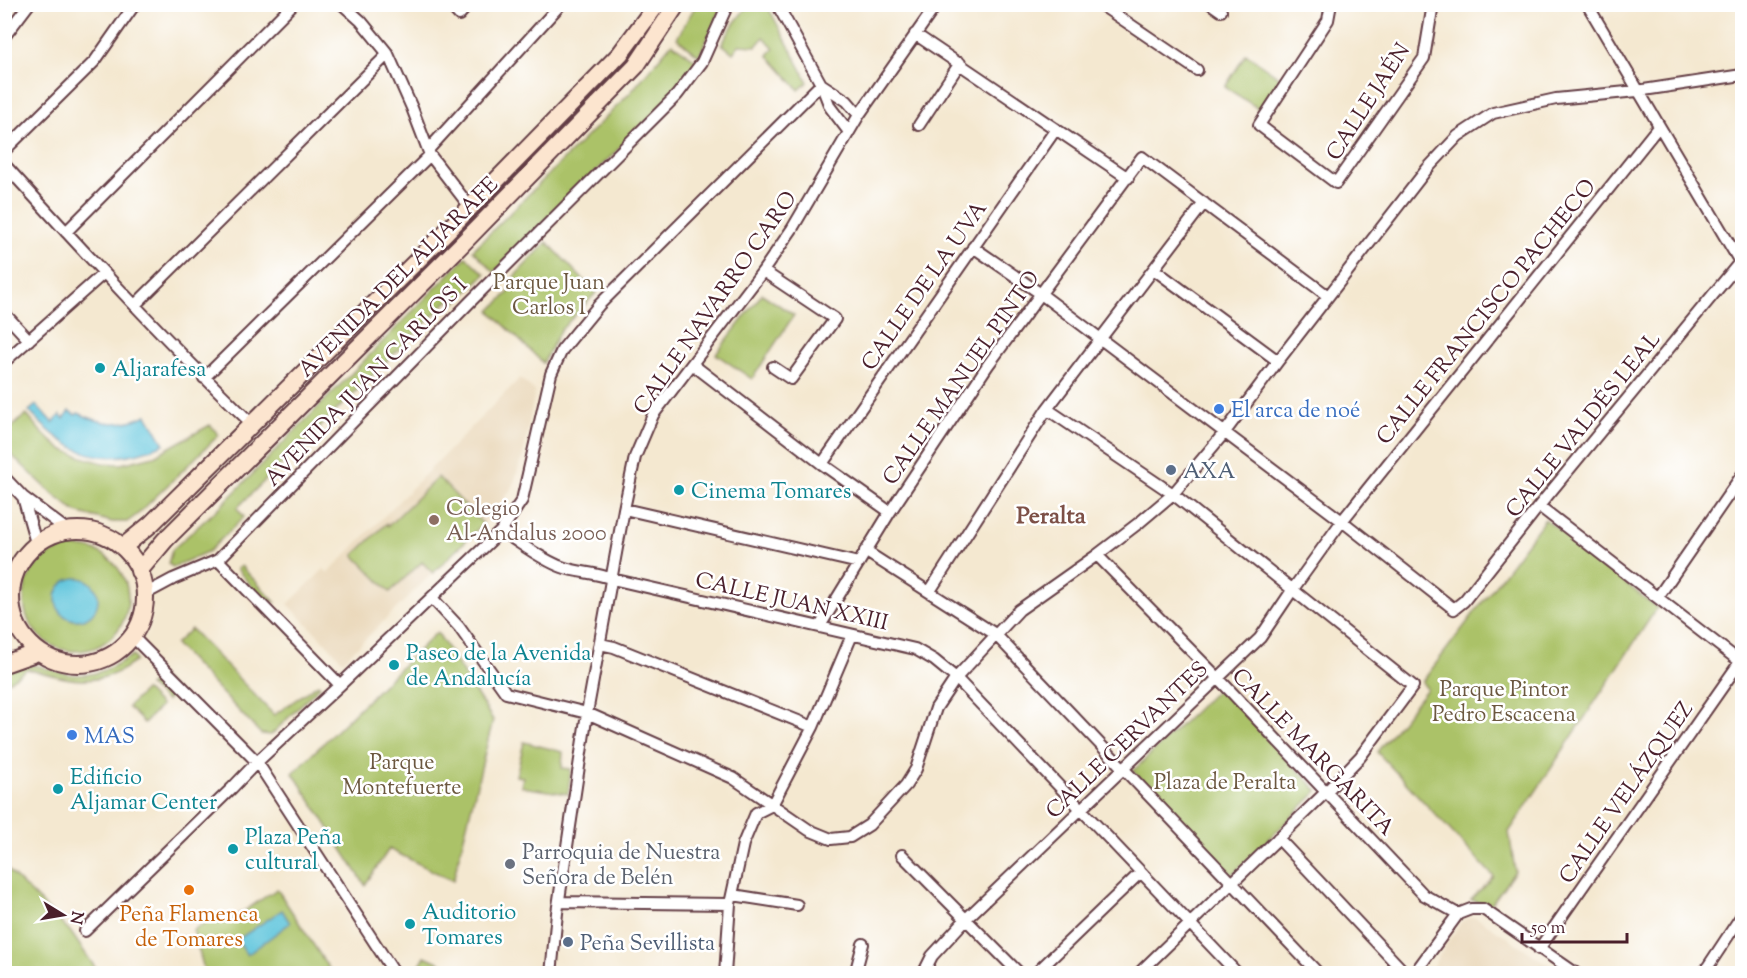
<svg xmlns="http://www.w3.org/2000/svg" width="1747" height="978" font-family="'Sorts Mill Goudy',serif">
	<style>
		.built { fill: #ead8ba }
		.green { fill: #abc268; stroke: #7a704a; stroke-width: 1.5 }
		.water { fill: #5fc5dc; stroke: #547284; stroke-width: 1.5 }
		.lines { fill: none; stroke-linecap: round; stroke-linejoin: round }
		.street-casing { stroke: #643d44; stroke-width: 14 }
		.secondary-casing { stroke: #643d44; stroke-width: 20 }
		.street { stroke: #fff; stroke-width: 10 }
		.secondary { stroke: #fce5cf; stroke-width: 16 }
		.culture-dot { fill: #0f9aa8; stroke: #fff; stroke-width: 2 }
		.shop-dot { fill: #3f7fe0; stroke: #fff; stroke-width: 2 }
		.service-dot { fill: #5c6f8a; stroke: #fff; stroke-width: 2 }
		.education-dot { fill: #8d6e63; stroke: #fff; stroke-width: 2 }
		.worship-dot { fill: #6b7280; stroke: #fff; stroke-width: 2 }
		.food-dot { fill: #e8710a; stroke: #fff; stroke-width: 2 }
		.labels { text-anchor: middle; stroke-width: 5; stroke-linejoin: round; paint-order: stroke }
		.street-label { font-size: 22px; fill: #4a1f2b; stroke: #fff }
		.park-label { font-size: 22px; fill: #6c5840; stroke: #fff }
		.culture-label { font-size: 22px; fill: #0d838f; stroke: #fff; text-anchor: start }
		.shop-label { font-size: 22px; fill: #366cbe; stroke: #fff; text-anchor: start }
		.service-label { font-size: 22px; fill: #4e5e75; stroke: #fff; text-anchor: start }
		.education-label { font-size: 22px; fill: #785e54; stroke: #fff; text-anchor: start }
		.worship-label { font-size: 22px; fill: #5b616d; stroke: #fff; text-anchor: start }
		.food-label { font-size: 22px; fill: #c56008; stroke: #fff }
		.neighbourhood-label { font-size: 24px; font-weight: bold; fill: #7d5047; stroke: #fff }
	</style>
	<rect width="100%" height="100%" fill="#fff"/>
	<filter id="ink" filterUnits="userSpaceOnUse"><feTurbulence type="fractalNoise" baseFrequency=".0167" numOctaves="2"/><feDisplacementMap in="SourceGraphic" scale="12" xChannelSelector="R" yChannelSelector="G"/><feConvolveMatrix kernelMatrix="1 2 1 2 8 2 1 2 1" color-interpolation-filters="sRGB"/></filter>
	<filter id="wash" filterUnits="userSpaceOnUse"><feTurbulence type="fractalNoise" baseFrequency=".008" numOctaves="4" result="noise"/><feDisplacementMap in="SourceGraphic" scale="24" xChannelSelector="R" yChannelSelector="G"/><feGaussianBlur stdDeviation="1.35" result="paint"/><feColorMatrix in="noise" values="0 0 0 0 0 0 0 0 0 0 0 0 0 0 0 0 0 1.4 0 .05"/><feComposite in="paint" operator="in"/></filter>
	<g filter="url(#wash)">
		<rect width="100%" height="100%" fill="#f4e8d0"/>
		<path class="built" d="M 520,378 L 535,391 L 523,455 L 512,488 L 492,515 L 343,661 L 288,604 L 324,569 L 328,573 Z
			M 1474,917 L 1481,920 L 1561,973 L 1428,973 L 1461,922 L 1466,919 Z"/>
		<path class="green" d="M 696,5 L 723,5 L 699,56 L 677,38 Z
			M 748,5 L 767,5 L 808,82 L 799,90 L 768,55 L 774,48 L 764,37 L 756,46 L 739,45 L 733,53 L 722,44 L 733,25 Z
			M 672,43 L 698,62 L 675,93 L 494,272 L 473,250 L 630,93 Z
			M 1246,54 L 1283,80 L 1262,111 L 1225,87 Z
			M 547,242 L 596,293 L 560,331 L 543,363 L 490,311 L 516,285 L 511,280 Z
			M 466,257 L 485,274 L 456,303 L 450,299 L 237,508 L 244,517 L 209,551 L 173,567 L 168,564 L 172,550 L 222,505 Z
			M 762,294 L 794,315 L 752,379 L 716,354 Z
			M 26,414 L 42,433 L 61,449 L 82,457 L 103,463 L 121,464 L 154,456 L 210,425 L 219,435 L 138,514 L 127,522 L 112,522 L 76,512 L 55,496 L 5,449 L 5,432 L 7,432 Z
			M 438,477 L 483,524 L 433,573 L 422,562 L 390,592 L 354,555 L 386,524 L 388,526 Z
			M 1545,519 L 1657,608 L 1509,832 L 1515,871 L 1490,906 L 1471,900 L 1494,877 L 1377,752 L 1427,689 L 1422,682 Z
			M24 599a52 52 0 1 1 104 0a52 52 0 1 1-104 0Z
			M 241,566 L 275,602 L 262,599 L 237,569 Z
			M 191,629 L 274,715 L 318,684 L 320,686 L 271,735 L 261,734 L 175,644 Z
			M 437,632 L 493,720 L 453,881 L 389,849 L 365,885 L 293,773 Z
			M 133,655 L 136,661 C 128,666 120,672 111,675 C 82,686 55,676 27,669 L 5,684 L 4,673 C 30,654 49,674 76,675 C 98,676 115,666 133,655 Z
			M 159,676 L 176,691 L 166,701 L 149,686 Z
			M 1219,688 L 1318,791 L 1232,875 L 1133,771 Z
			M 145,690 L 161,706 L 144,723 L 128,707 Z
			M 524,742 L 563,752 L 562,768 L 571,769 L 568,794 L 528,788 L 521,786 L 523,777 L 516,776 Z
			M 5,867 L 70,931 L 99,973 L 5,973 Z
			M 277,889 L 332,973 L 205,973 L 193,930 L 218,915 L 226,923 Z
			M 425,956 L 463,973 L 415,973 Z"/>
		<path class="water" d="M 36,405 L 53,423 L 60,415 L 64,419 L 69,411 L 76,415 L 78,413 C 103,425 121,427 147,415 L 164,444 C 108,469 70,457 29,411 Z
			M56 599a21 21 0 1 1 42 0a21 21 0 1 1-42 0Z
			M 282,910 L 290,923 L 247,955 L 237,940 Z"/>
	</g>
	<g filter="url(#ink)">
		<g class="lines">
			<g class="street-casing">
				<path id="street" d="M 342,4 L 361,21 L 388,54 L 412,108 L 430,155 L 470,207
					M 449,4 L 459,15 L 469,4
					M 1100,4 L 1197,70
					M 1211,4 L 1221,11
					M 1331,4 L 1328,20 L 1259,125 L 1336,183 L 1424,58 L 1433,4
					M 1587,4 L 1740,262 L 1742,263
					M 915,34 L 1128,178
					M 4,37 L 29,4
					M 919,125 L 960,63
					M 849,132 L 830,107 L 821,84 L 847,101 L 859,115
					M 428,150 L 561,4
					M 4,151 L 95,61 L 135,4
					M 4,164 C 85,253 166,341 252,424
					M 66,232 L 293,4
					M 973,247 L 1041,294 L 1342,521 L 1454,609 L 1464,601 L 1539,506 L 1740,262
					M 1155,270 L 1278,361
					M 763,271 L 835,319 L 791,379 L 773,367
					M 135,305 L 388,54
					M 4,313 L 29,340
					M 4,362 L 104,273
					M 692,364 L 822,464 L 890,512
					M 204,378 L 430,155
					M 1047,409 L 1173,494 L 1413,686 L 1360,757 L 1326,792 L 1138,974
					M 822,464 L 1056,129
					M 4,477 L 23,497 L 67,530
					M 23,497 L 36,543
					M 1539,506 L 1742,663
					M 624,509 L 859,563
					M 501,531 C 521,543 540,559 562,567 C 578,573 595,572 612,579 L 915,649 L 934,660 L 956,678 L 1238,974
					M 865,551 L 995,634 L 1319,974
					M 1097,555 L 1218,678 L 1424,895 L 1458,914
					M 218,560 L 340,685
					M 930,591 L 1047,409 L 1204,203
					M 145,594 L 173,579 L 218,560 L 469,303 L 677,95 L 702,62 L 728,4
					M 1658,597 L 1742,475
					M 432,598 L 459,627 L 506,693 L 587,713 L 733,778 L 809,830 L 831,839 L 850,837 L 869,825 L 906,785 L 916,769 L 936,708 L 956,678 L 1019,610 L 1097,555 L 1140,522 L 1173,494 L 1225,432 L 1278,361 L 1427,169 L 1458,136 L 1493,113 L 1556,99 L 1637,91 L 1742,75
					M 820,626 L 890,512 L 988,365 L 1142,157 L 1328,296
					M 132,636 L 257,762 L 395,974
					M 600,644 L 614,647 L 813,727
					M 1278,838 L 1406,974
					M 902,855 L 1020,974
					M 733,895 L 797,905
					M 559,902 L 730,904
					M 1458,914 L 1471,909 L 1483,909 L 1577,974
					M 85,931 L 232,788 L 257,762 L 340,685 L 501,531 L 522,500 L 551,374 L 562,350 L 599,305 L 821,84 L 777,4
					M 1539,949 L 1742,659
					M 551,974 L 557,913 L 587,713 L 624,509 L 635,457 L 653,415 L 763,271 L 792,229 L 859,115 L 937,4
					M 725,974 L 730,904 L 743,844 L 756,813 L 772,805 L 813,727 L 852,635
					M 855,974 L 863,944
					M 923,974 L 932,956 L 967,918 L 1260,638 L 1293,589 L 1342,521 L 1659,126
					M 1035,974 L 1141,872
					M 1414,974 L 1458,914
					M 1703,974 L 1742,915"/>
			</g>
			<g class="secondary-casing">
				<path id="secondary" d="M11 597a67 67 0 1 1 134 0a67 67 0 1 1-134 0Z
					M 123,547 L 151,524 L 446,232 L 620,54 L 657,4
					M 139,571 L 165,540 L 460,246 L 636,66 L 677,4
					M 4,664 L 38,652"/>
			</g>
			<use href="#street" class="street"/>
			<use href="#secondary" class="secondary"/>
		</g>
	</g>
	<g class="culture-dot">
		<circle cx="100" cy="368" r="6"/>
		<circle cx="679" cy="490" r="6"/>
		<circle cx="394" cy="665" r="6"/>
		<circle cx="58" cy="789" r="6"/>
		<circle cx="233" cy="849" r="6"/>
		<circle cx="410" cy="924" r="6"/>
	</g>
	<g class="shop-dot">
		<circle cx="1219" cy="409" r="6"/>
		<circle cx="72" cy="735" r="6"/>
	</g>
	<g class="service-dot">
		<circle cx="1171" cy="470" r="6"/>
		<circle cx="568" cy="942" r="6"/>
	</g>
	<circle class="education-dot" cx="434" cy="520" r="6"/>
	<circle class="worship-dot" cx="510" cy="864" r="6"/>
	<circle class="food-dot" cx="189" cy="890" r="6"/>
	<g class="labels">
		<g class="street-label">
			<text transform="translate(1367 101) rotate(-57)" y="8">CALLE JAÉN</text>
			<text transform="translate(397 276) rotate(-45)" y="8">AVENIDA DEL ALJARAFE</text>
			<text transform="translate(923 285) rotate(-55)" y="8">CALLE DE LA UVA</text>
			<text transform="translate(714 302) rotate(-55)" y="8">CALLE NAVARRO CARO</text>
			<text transform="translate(1485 311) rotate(-51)" y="8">CALLE FRANCISCO PACHECO</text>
			<text transform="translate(960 377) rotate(-55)" y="8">CALLE MANUEL PINTO</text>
			<text transform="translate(365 381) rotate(-46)" y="8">AVENIDA JUAN CARLOS I</text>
			<text transform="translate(1582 424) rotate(-51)" y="8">CALLE VALDÉS LEAL</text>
			<text transform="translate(792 600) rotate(13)" y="8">CALLE JUAN XXIII</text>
			<text transform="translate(1126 739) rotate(-44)" y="8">CALLE CERVANTES</text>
			<text transform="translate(1314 751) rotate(46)" y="8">CALLE MARGARITA</text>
			<text transform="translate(1625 792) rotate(-55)" y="8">CALLE VELÁZQUEZ</text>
		</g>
		<g class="park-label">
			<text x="549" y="289">Parque Juan<tspan x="549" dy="25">Carlos I</tspan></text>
			<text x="1504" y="696">Parque Pintor<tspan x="1504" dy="25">Pedro Escacena</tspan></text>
			<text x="402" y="769">Parque<tspan x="402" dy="25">Montefuerte</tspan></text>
			<text x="1225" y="789">Plaza de Peralta</text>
		</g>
		<g class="culture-label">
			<text x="112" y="376">Aljarafesa</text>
			<text x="691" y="498">Cinema Tomares</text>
			<text x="406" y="660">Paseo de la Avenida<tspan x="406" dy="25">de Andalucía</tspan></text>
			<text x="70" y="784">Edificio<tspan x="70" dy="25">Aljamar Center</tspan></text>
			<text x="245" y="844">Plaza Peña<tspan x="245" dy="25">cultural</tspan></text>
			<text x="422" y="919">Auditorio<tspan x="422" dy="25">Tomares</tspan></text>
		</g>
		<g class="shop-label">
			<text x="1231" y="417">El arca de noé</text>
			<text x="84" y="743">MAS</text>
		</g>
		<g class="service-label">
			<text x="1183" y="478">AXA</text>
			<text x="580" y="950">Peña Sevillista</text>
		</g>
		<g class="education-label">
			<text x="446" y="515">Colegio<tspan x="446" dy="25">Al-Andalus 2000</tspan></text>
		</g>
		<g class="worship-label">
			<text x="522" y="859">Parroquia de Nuestra<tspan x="522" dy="25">Señora de Belén</tspan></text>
		</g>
		<g class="food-label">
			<text x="189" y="921">Peña Flamenca<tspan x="189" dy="25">de Tomares</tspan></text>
		</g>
		<g class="neighbourhood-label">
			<text x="1051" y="523">Peralta</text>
		</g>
	</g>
	<rect width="1747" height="978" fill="none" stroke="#fff" stroke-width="24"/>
	<g transform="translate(63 915) rotate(101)" stroke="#ffffff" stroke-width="4.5" paint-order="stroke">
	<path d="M0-4.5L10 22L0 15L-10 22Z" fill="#4a1f2b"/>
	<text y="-9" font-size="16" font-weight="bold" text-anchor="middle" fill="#4a1f2b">N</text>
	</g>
	<path d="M1522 933v9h105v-9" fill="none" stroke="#4a1f2b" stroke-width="3"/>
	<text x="1531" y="933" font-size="18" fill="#4a1f2b" stroke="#ffffff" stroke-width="4.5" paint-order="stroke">50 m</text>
</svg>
